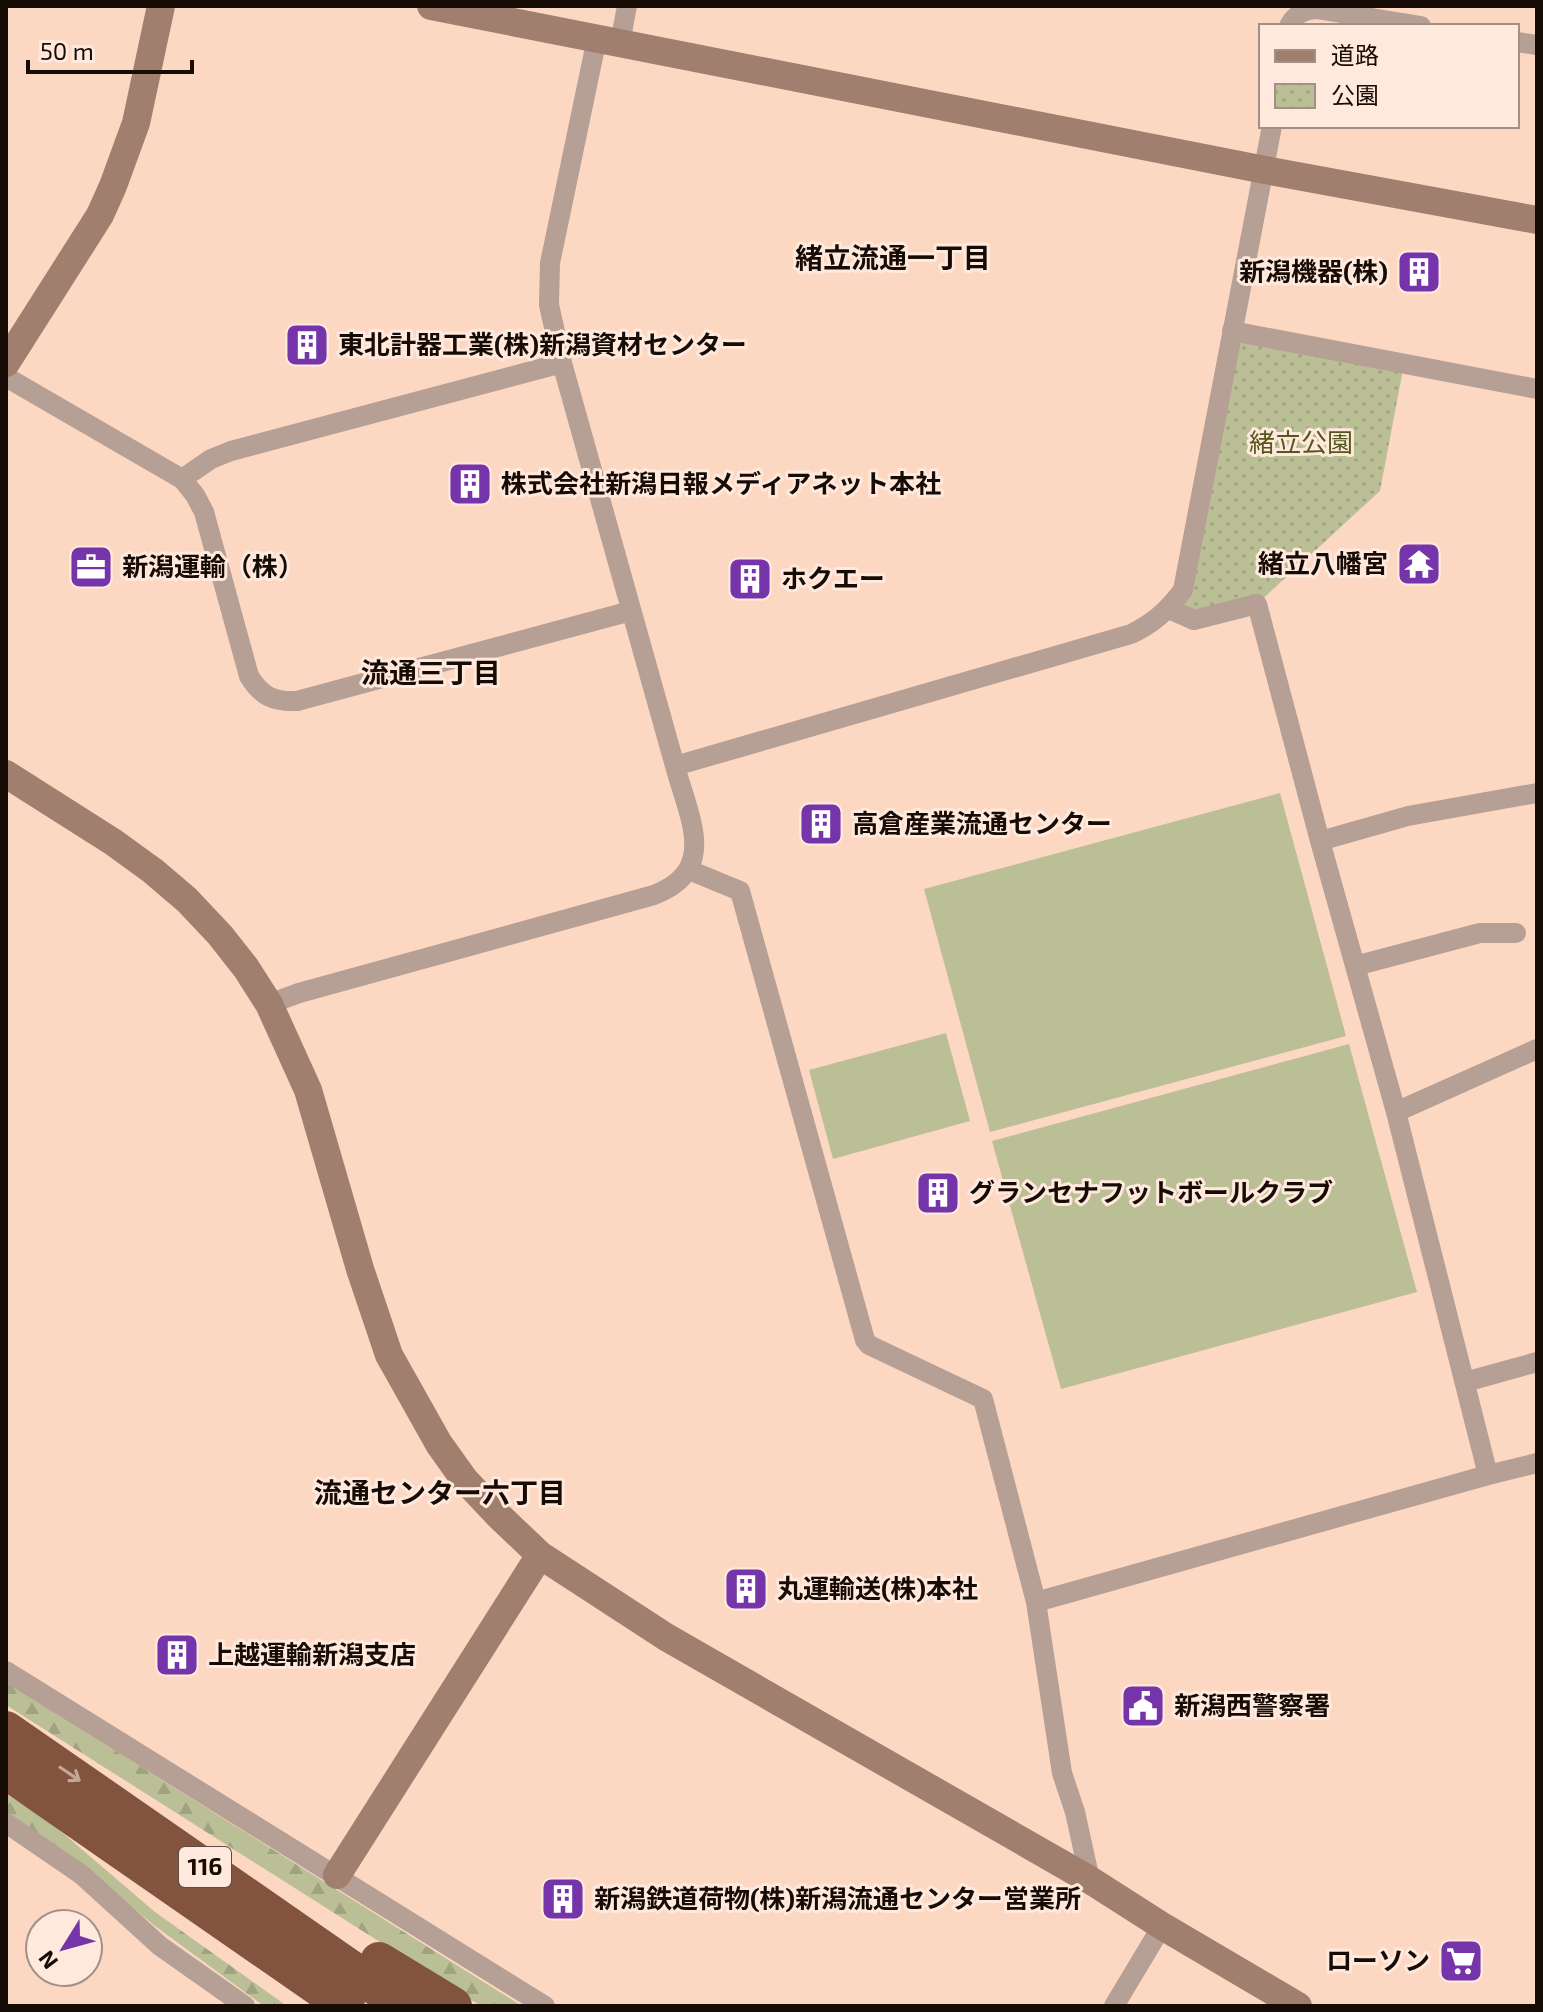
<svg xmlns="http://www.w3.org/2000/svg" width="1543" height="2012" font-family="'Exo 2','Noto Sans JP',sans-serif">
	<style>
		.forest { fill: url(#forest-firs) }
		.park { fill: url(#park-dots) }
		.pitch { fill: #bbbf96 }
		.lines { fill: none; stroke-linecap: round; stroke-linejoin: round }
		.street { stroke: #b69f94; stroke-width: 20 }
		.secondary { stroke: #a17f6f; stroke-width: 28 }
		.highway { stroke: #82543e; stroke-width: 38 }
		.oneway { stroke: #c7a595 }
		.labels { text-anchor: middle; stroke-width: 6; stroke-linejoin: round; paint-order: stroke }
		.shield { fill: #ffe8dc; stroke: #5d4d46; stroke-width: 2 }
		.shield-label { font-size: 24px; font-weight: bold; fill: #170b05 }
		.poi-label { font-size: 26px; font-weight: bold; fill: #170b05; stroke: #ffe8dc; text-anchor: start }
		.park-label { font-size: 26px; fill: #54571c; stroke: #ffe8dc }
		.neighbourhood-label { font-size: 28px; font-weight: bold; fill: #170b05; stroke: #ffe8dc }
	</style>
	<defs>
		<pattern id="forest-firs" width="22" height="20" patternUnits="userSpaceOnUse" patternTransform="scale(2)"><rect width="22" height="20" fill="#bbbf96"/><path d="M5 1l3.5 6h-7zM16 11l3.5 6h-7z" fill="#a0a380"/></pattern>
		<pattern id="park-dots" width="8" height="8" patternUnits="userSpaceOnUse" patternTransform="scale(2)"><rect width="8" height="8" fill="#bbbf96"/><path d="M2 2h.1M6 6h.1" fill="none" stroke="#a0a380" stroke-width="1.8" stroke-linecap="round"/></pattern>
	</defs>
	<rect width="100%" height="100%" fill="#fcd8c3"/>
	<path class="forest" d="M 6,1682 L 522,2006 L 481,2006 L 6,1705 Z
		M 6,1794 L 50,1822 L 155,1912 L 287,2006 L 264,2006 L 155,1926 L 76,1862 L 6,1813 Z"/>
	<path class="park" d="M 1236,331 L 1404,364 L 1380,491 L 1257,604 L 1194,620 L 1169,609 Z"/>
	<path class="pitch" d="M 1280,793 L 1346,1036 L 990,1132 L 924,889 Z
		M 946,1033 L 970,1121 L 833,1159 L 809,1070 Z
		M 1349,1044 L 1417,1292 L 1061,1389 L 992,1141 Z"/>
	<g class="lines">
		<path class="street" d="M 1289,26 C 1295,14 1304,10 1316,9 L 1421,26
			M 1517,42 L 1537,45
			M 620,43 L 627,6
			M 1232,331 L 1537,389
			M 6,377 L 182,479 L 195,495 L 204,512 L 249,676 C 261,696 273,702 297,701 L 631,611
			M 182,479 L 211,459 L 231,451 L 562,363
			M 1169,609 L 1194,620 L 1257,604 L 1320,841 L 1396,1112 L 1488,1475
			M 675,766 L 1131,634 C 1154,623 1168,610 1183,590 L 1272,126
			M 1320,841 L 1408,816 L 1537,793
			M 689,870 L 740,891 L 865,1340 L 869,1345 L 983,1399 L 1036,1602 L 1062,1773 L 1075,1812 L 1090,1880
			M 1355,966 L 1480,933 L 1516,933
			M 269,1004 L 299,993 L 654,895 C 719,870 689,818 675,766 L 562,363 L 549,305 L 550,263 L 597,38
			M 1396,1112 L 1537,1049
			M 1465,1382 L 1537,1362
			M 1036,1602 L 1488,1475 L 1537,1463
			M 6,1671 L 545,2006
			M 6,1823 L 82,1875 L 160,1946 L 245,2006
			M 1114,2006 L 1162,1926"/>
		<path class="secondary" d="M 431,6 L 1265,170 L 1537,220
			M 6,363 L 100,215 L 113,186 L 136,123 L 161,6
			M 6,774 L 113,842 L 153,871 L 187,900 L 220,935 L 246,968 L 269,1004 L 308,1090 L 360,1269 L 389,1355 L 439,1444 L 464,1479 L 497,1514 L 540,1555 L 666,1637 L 1090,1880 L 1162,1926 L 1298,2006
			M 337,1875 L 540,1555"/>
		<path class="highway" d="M 6,1730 L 404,2006
			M 6,1770 L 346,2006
			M 379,1961 L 453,2006"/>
	</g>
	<defs><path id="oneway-shaft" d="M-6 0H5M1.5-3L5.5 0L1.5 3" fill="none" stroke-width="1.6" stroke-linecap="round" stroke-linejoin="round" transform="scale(2)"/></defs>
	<use class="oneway" href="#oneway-shaft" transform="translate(70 1774) rotate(34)"/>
	<defs>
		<g id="building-square" transform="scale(2.3)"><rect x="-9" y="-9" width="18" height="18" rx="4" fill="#7534a9" stroke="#ffe8dc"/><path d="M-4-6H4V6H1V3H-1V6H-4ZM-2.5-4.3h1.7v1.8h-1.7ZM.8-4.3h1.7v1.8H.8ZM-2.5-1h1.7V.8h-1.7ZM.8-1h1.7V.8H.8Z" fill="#fff"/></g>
		<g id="temple-square" transform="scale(2.3)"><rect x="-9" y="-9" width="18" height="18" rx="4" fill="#7534a9" stroke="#ffe8dc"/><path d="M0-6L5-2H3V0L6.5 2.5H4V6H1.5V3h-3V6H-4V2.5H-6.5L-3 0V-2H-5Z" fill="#fff"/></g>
		<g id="office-square" transform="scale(2.3)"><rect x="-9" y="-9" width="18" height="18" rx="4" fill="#7534a9" stroke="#ffe8dc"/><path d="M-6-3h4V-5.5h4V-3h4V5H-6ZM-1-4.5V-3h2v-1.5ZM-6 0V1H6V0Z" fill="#fff"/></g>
		<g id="civic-square" transform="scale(2.3)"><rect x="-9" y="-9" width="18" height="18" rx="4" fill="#7534a9" stroke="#ffe8dc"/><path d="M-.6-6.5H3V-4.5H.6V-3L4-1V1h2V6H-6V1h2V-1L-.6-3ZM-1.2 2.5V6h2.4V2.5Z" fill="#fff"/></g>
		<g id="supermarket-square" transform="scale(2.3)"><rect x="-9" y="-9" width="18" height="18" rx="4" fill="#7534a9" stroke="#ffe8dc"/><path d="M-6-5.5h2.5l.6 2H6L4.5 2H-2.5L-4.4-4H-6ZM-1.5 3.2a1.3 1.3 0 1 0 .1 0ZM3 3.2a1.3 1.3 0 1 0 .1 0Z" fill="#fff"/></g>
	</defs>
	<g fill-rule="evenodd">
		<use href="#building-square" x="1419" y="272"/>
		<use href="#building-square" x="307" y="345"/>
		<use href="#building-square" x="470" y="484"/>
		<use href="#temple-square" x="1419" y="564"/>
		<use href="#office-square" x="91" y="567"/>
		<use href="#building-square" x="750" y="579"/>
		<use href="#building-square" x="821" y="824"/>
		<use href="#building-square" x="938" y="1193"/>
		<use href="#building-square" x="746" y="1589"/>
		<use href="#building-square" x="177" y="1655"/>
		<use href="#civic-square" x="1143" y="1706"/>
		<use href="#building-square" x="563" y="1899"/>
		<use href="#supermarket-square" x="1461" y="1961"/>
	</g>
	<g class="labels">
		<rect class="shield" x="179" y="1847" width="52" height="40" rx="6"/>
		<g class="shield-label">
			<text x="205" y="1875">116</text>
		</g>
		<g class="poi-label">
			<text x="1388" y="281" text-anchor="end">新潟機器(株)</text>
			<text x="338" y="354">東北計器工業(株)新潟資材センター</text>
			<text x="501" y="493">株式会社新潟日報メディアネット本社</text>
			<text x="1388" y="573" text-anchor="end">緒立八幡宮</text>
			<text x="122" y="576">新潟運輸（株）</text>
			<text x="781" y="588">ホクエー</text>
			<text x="852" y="833">高倉産業流通センター</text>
			<text x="969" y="1202">グランセナフットボールクラブ</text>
			<text x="777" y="1598">丸運輸送(株)本社</text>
			<text x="208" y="1664">上越運輸新潟支店</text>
			<text x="1174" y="1715">新潟西警察署</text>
			<text x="594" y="1908">新潟鉄道荷物(株)新潟流通センター営業所</text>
			<text x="1430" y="1970" text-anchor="end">ローソン</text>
		</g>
		<g class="park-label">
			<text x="1301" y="452">緒立公園</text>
		</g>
		<g class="neighbourhood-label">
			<text x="893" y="268">緒立流通一丁目</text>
			<text x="431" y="683">流通三丁目</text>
			<text x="440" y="1503">流通センター六丁目</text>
		</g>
	</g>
	<rect width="1543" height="2012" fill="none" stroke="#170b05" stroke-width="16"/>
	<rect x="1259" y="24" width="260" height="104" fill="#ffe8dc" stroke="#a29086" stroke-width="2"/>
	<rect x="1275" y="50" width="40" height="12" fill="#a17f6f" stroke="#a29086" stroke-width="2"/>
	<text x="1331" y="64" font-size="24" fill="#170b05">道路</text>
	<rect x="1275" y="84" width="40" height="24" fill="url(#park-dots)" stroke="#a29086" stroke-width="2"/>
	<text x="1331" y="104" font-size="24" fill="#170b05">公園</text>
	<g transform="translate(64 1948) rotate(233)"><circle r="38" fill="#ffe8dc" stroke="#a29086" stroke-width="2"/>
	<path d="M0-6L14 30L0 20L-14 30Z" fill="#7534a9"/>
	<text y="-12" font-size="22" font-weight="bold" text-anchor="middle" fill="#170b05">N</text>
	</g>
	<path d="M28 60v12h164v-12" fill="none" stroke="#170b05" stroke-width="4"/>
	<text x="40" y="60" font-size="24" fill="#170b05" stroke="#ffe8dc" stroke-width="6" paint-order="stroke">50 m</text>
</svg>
